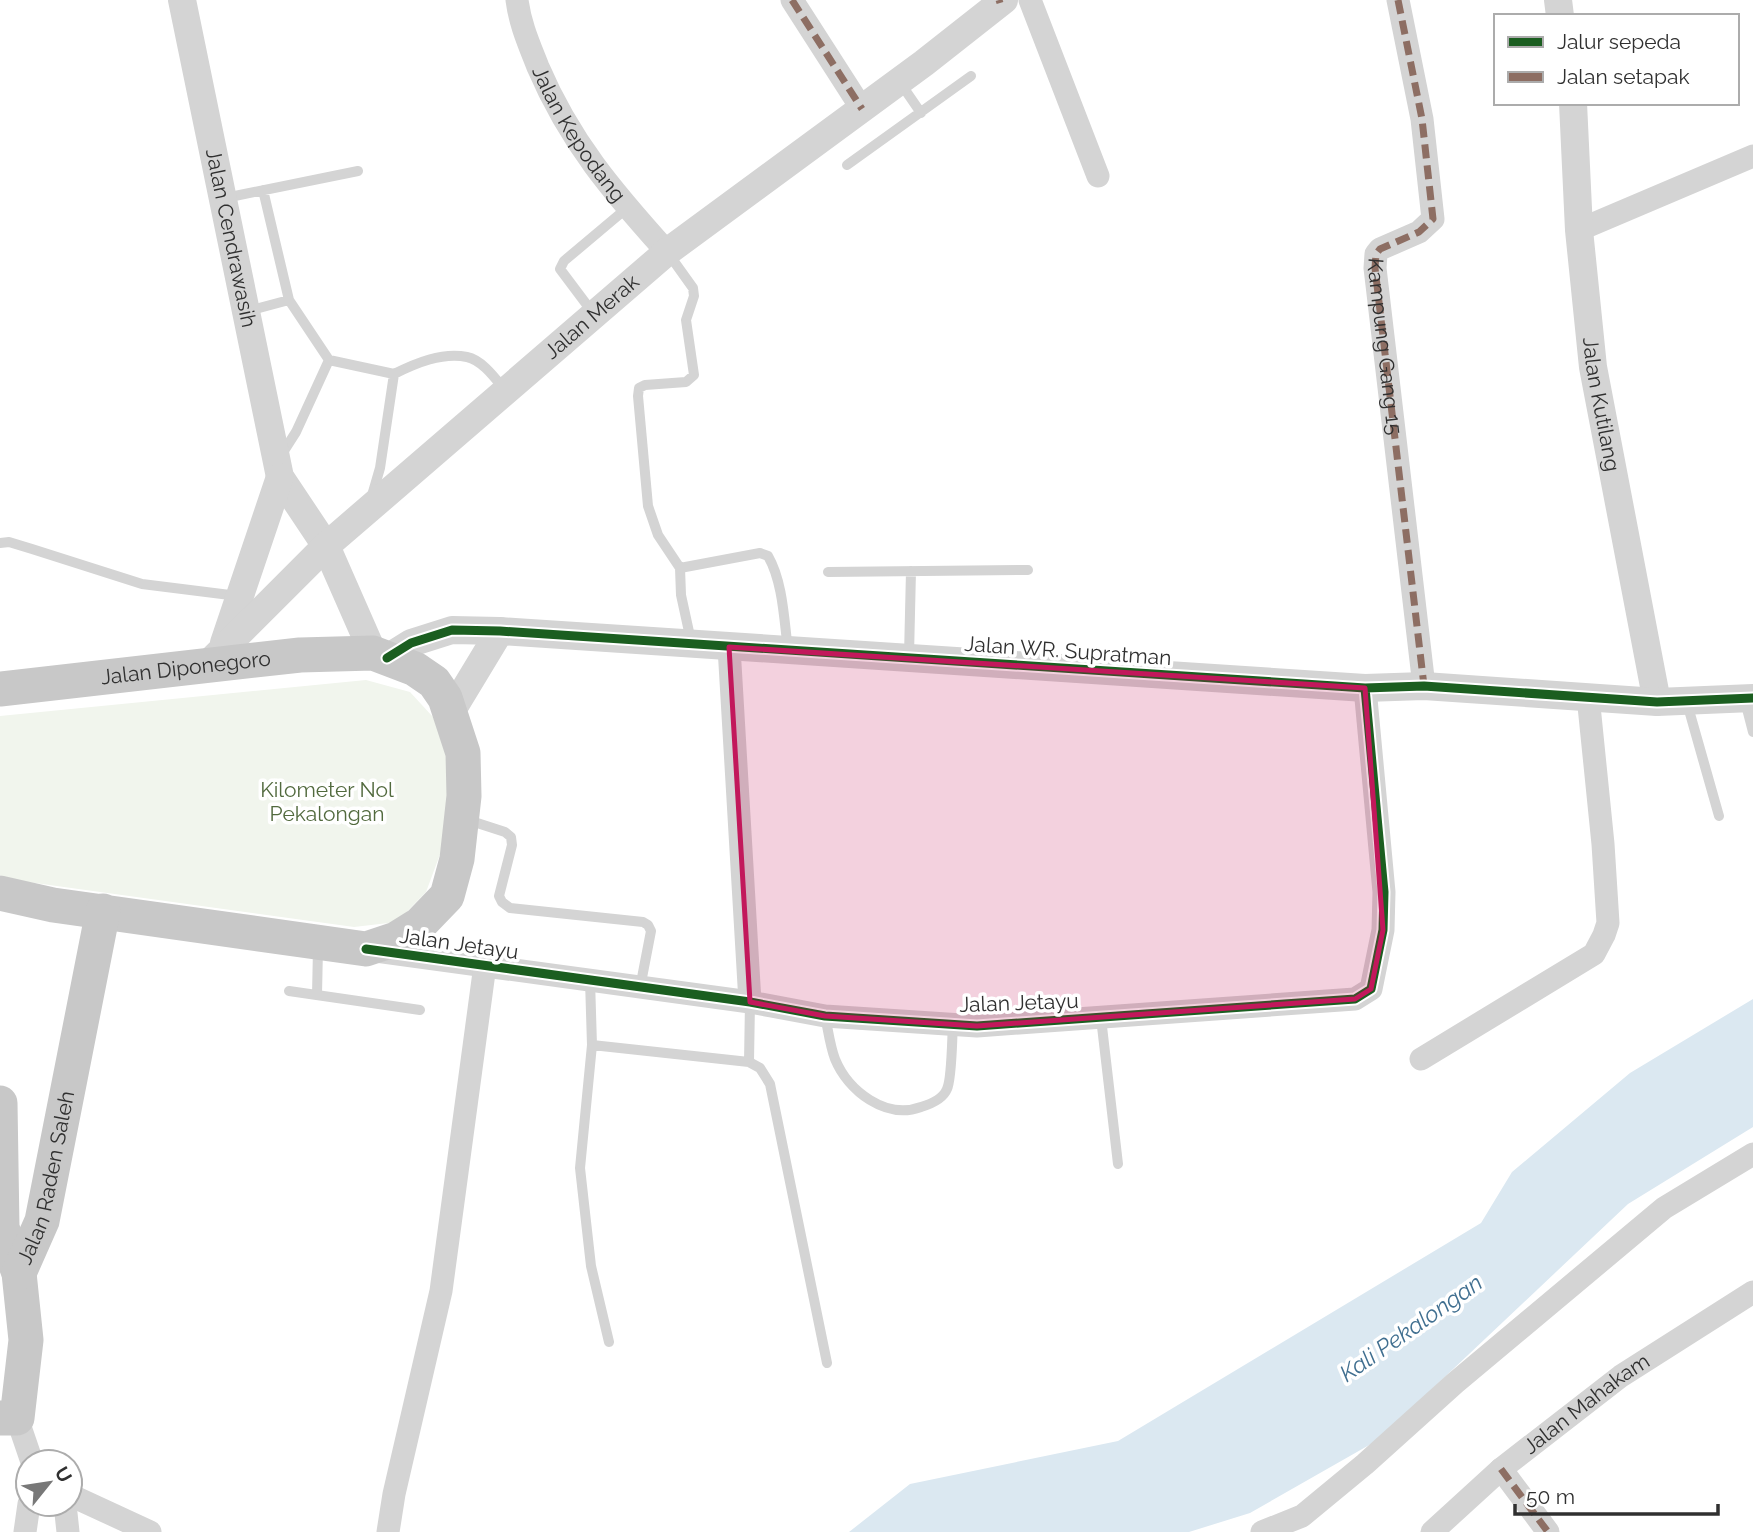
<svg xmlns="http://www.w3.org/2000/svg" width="1753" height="1532" font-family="Raleway,sans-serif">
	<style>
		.green { fill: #f1f5ed }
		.water { fill: #dbe8f1 }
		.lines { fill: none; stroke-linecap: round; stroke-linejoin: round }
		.service { stroke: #d4d4d4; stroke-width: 10 }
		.minor { stroke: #d4d4d4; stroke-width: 23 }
		.tertiary { stroke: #d4d4d4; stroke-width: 28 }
		.primary { stroke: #c8c8c8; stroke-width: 35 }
		.quiet { stroke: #8d6e63; stroke-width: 7; stroke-dasharray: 14 7; stroke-linecap: butt }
		.cycleway-casing { stroke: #fff; stroke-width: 13 }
		.cycleway { stroke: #1b5e20; stroke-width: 9 }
		.marked { fill: #c2185b; fill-opacity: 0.2; stroke: #c2185b; stroke-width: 5; stroke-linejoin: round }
		.labels { text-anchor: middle; stroke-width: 7; stroke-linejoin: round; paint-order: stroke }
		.street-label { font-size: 21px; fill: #303030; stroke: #fff }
		.park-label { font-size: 21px; fill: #526a3e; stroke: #fff }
		.water-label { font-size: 23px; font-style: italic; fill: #406f90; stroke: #fff }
	</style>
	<rect width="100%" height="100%" fill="#fff"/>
	<path class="green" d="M 366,680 L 410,692 L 433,717 L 449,756 L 445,841 L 426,892 L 397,922 L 354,927 L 6,879 L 0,875 L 0,716 Z"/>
	<path class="water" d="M 1753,999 L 1753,1127 L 1628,1204 L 1378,1440 L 1250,1513 L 1189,1532 L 849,1532 L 910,1484 L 1118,1441 L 1481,1223 L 1512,1172 L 1630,1073 Z"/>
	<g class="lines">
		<path class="service" d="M 899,81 L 921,113
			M 847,165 L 971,76
			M 225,198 L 358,171
			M 668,253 L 693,288 L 694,296 L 686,320 L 694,375 L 686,382 L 645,385 L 639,388 L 638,396 L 648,506 L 658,535 L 680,568
			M 289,300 L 329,360
			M 248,311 L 289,300 L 263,190
			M 593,313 L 560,269 L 564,261 L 627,208
			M 394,374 C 416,363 442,352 467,357 C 482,360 495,378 504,389
			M 280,457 L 296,432 L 329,360 L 394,374 L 380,468 L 371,499
			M 0,543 L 9,542 L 32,549 L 142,584 L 238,596
			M 828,572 L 1028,570
			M 691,641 L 681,595 L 680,568 L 760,553 L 768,556 C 783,582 784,620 788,650
			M 909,655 L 911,571
			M 1745,701 L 1753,732
			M 1687,703 L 1719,816
			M 468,820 L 505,832 L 511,837 L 512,845 L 499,896 L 502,902 L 510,908 L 643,922 L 648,925 L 651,931 L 640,988
			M 590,980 L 592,1045 L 580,1168 L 591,1266 L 609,1342
			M 289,991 L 420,1010
			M 317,995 L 318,948
			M 825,1016 C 828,1029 830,1046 835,1059 C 848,1091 886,1120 921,1107 C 931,1104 943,1099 947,1089 C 952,1079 952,1037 953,1024
			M 1101,1018 L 1118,1164
			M 592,1045 L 749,1062 L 760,1068 L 770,1084 L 827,1363
			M 749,1062 L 750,1002"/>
		<g class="minor">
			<path id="s1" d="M 517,0 C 520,24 529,44 538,67 C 570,142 613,192 667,252"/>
			<path d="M 792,0 L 862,109"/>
			<path d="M 1030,0 L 1098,176"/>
			<path id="s2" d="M 1398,0 L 1422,119 L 1433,219 L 1419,232 L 1380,249 L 1376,254 L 1375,268 L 1424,686"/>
			<path d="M 1579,230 L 1753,156"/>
			<path d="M 729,647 L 750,1002"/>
			<path d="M 376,951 L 750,1002 L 825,1016 L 977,1026 L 1355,999 L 1371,989 L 1383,930 L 1384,892 L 1365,688"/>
			<path d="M 1421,1059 L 1594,954 L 1604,935 L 1608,923 L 1603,844 L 1588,696"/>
			<path d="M 17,1418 L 32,1462"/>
			<path d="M 1501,1469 L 1548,1532"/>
			<path d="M 70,1495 L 150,1532"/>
			<path d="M 65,1504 L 68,1532"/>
			<path d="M 25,1532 L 29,1504"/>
			<path d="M 388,1532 L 394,1494 L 441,1291 L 485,965"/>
			<path d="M 1262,1532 L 1302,1516 L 1365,1464 L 1455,1383 L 1664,1208 L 1753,1154"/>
			<path id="s3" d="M 1432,1532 L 1501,1469 L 1621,1376 L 1753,1292"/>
		</g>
		<g class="tertiary">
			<path id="s4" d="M 182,0 L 280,477 L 326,546 L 373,653"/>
			<path d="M 1558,0 L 1560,16"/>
			<path id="s5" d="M 1573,103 L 1579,230 L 1593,367 L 1657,702"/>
			<path d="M 224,643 L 280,477"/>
			<path d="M 387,658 L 411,643 L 452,630 L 500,631 L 1365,688 L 1424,686 L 1657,702 L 1753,698"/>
			<path id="s6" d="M 205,667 L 326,546 L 667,252 L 924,63 L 1004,0"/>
			<path d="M 451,712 L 500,631"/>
		</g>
		<g class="primary">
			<path id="s7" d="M 0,689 L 300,655 L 373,653 L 415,669 L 434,682 L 445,698 L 463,753 L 464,796 L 457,859 L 447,896 L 420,924 L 396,939 L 366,949 L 53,905 L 0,893"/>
			<path d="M 0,1103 L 2,1228 L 19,1273 L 26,1340 L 17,1418 L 0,1418"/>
			<path id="s8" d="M 19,1273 L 42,1221 L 103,911"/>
		</g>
		<path class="quiet" d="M 792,0 L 862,109
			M 999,0 L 1000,3
			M 1398,0 L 1422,119 L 1433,219 L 1419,232 L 1380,249 L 1376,254 L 1375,268 L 1424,686
			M 1501,1469 L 1548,1532"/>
		<g class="cycleway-casing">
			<path id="cycleway" d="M 387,658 L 411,643 L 452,630 L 500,631 L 1365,688 L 1424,686 L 1657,702 L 1753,698
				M 366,949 L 750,1002 L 825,1016 L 977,1026 L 1355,999 L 1371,989 L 1383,930 L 1384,892 L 1365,688"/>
		</g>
		<use href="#cycleway" class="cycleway"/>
	</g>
	<path class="marked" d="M 729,647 L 1365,688 L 1383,930 L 1371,989 L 1355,999 L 977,1026 L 825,1016 L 750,1002 Z"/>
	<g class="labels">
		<g class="street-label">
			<text dy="7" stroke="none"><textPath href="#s1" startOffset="149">Jalan Kepodang</textPath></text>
			<text dy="7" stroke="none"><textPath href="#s4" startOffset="243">Jalan Cendrawasih</textPath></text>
			<text dy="7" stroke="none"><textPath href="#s6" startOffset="522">Jalan Merak</textPath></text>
			<text dy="7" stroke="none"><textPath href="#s2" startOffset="383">Kampung Gang 15</textPath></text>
			<text dy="7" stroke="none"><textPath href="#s5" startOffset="303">Jalan Kutilang</textPath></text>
			<text transform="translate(1068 651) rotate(4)" y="7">Jalan WR. Supratman</text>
			<text dy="7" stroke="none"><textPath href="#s7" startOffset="187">Jalan Diponegoro</textPath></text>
			<text transform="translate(459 944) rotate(8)" y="7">Jalan Jetayu</text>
			<text transform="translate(1019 1003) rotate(-2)" y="7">Jalan Jetayu</text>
			<text dy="7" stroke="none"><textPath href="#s8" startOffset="100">Jalan Raden Saleh</textPath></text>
			<text dy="7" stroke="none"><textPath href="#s3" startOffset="201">Jalan Mahakam</textPath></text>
		</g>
		<g class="park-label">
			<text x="327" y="797">Kilometer Nol<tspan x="327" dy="24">Pekalongan</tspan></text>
		</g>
		<g class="water-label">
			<text transform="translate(1411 1328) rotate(-35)" y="8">Kali Pekalongan</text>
		</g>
	</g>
	<rect x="1494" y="14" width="245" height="91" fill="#ffffff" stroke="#acacac" stroke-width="2"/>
	<rect x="1508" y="37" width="35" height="10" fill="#1b5e20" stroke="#acacac" stroke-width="2"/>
	<text x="1557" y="49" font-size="21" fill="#303030">Jalur sepeda</text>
	<rect x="1508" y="72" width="35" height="10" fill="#8d6e63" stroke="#acacac" stroke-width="2"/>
	<text x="1557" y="84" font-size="21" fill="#303030">Jalan setapak</text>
	<g transform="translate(49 1483) rotate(60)"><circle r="33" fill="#ffffff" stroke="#acacac" stroke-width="2"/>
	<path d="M0-5L12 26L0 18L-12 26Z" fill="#787878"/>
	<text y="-10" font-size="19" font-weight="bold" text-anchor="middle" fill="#303030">U</text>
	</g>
	<path d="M1515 1504v10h203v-10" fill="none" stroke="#303030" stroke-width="3.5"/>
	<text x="1526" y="1504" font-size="21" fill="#303030" stroke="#ffffff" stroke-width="5" paint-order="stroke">50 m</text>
</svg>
